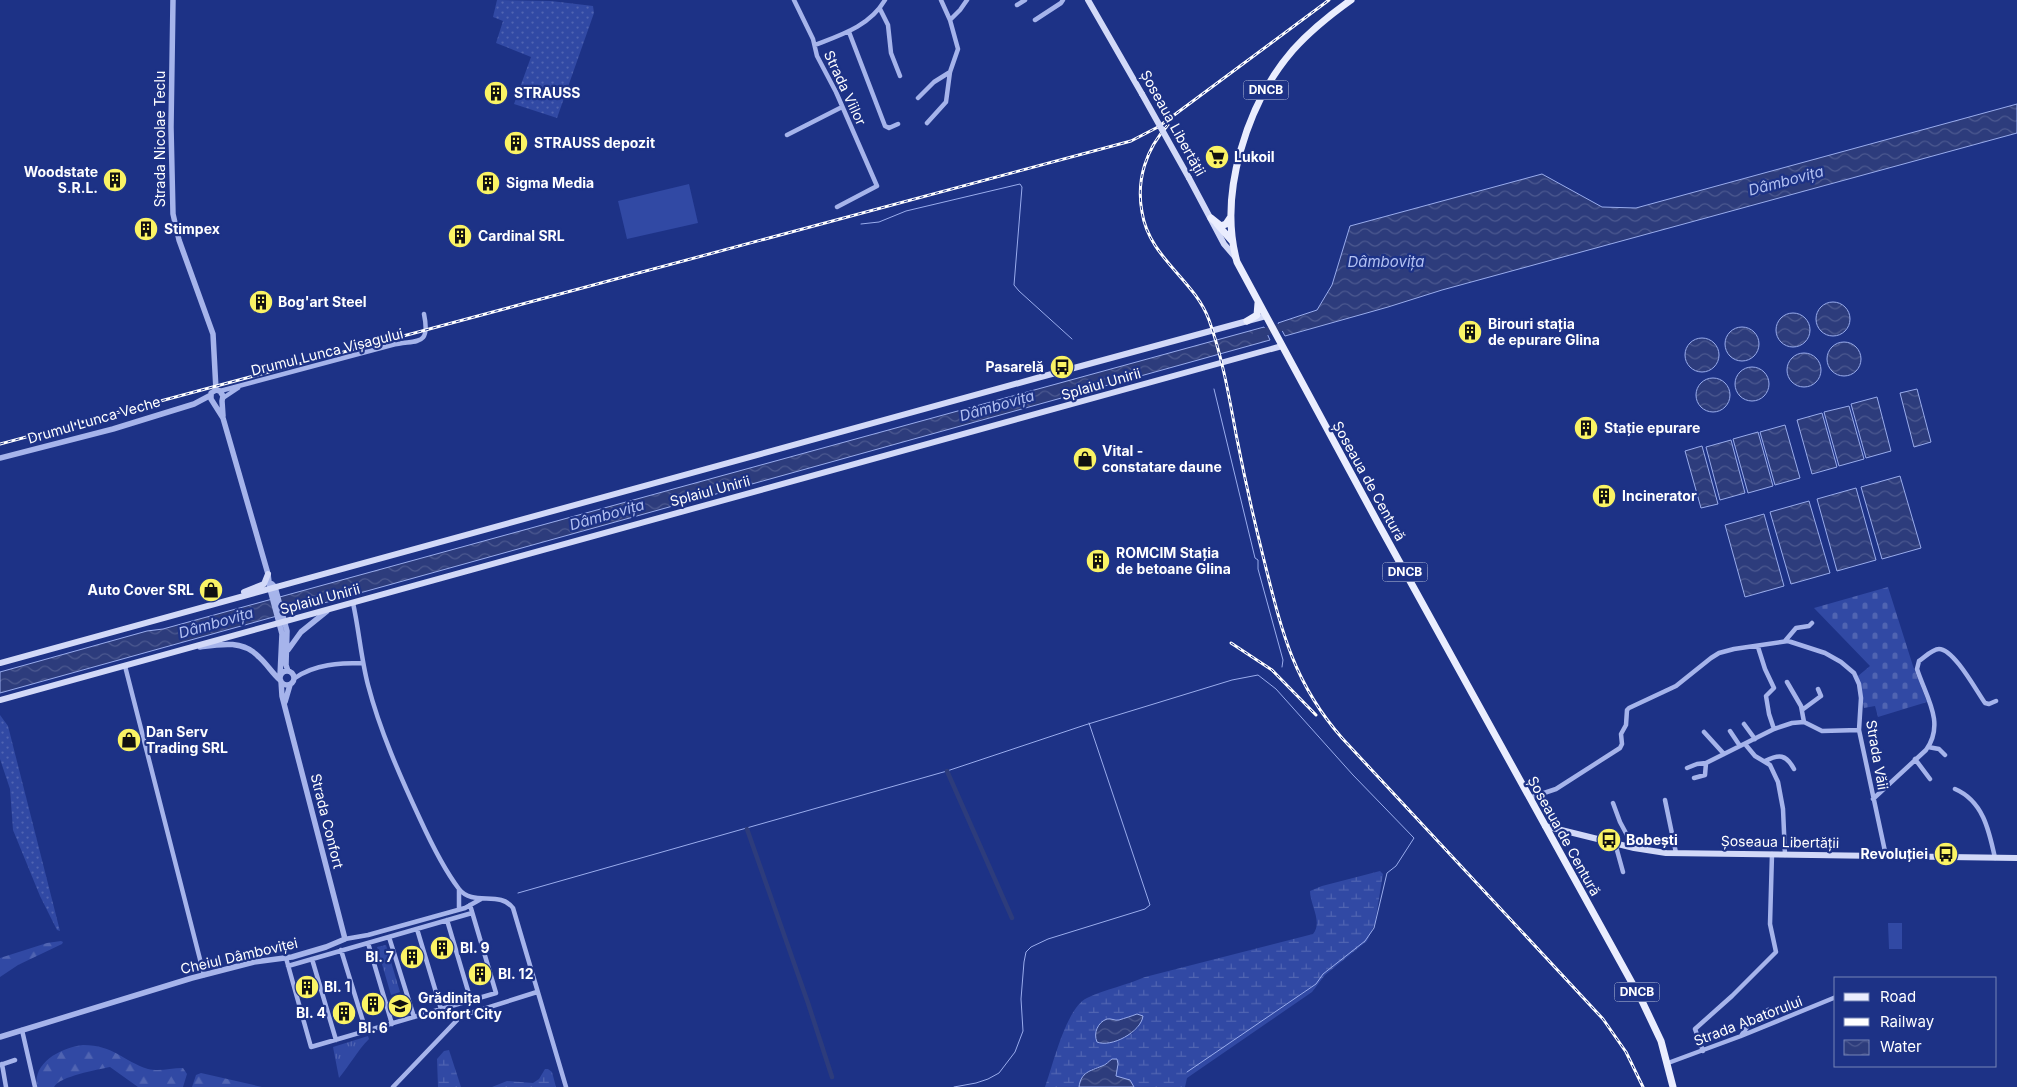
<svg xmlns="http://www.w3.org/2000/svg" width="2017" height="1087" font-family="Inter,sans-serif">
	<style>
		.grass { fill: url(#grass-dots) }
		.forest { fill: url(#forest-firs) }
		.wetland { fill: url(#wetland-marsh); fill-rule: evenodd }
		.cemetery { fill: url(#cemetery-stones) }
		.park { fill: url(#park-tufts) }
		.garden { fill: #3149a4 }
		.water { fill: url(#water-waves); stroke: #99aced }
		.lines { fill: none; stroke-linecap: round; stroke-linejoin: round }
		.stream { stroke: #99aced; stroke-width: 1 }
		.canal { stroke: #2d3c7c; stroke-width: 4.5 }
		.river { stroke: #2d3c7c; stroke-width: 8 }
		.minor { stroke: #a6b4eb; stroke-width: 4.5 }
		.tertiary { stroke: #a6b4eb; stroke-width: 5.5 }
		.secondary { stroke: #d2d9f8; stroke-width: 6 }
		.primary { stroke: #eaedfe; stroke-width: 7 }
		.rail-casing { stroke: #fff; stroke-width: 3 }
		.rail { stroke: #1d3286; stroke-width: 1; stroke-dasharray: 4; stroke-linecap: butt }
		.secondary-bridge { stroke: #d2d9f8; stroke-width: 6 }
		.labels { text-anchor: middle; stroke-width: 4.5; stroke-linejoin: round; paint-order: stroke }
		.shield { fill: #1d3286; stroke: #bbc2db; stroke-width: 1 }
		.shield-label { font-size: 12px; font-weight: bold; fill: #fff }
		.street-label { font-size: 14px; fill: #fff; stroke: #1d3286 }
		.poi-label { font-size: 14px; font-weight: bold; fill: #fff; stroke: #1d3286; text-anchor: start }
		.water-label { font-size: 15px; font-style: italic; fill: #b2c0f2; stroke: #1d3286 }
	</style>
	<defs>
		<pattern id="grass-dots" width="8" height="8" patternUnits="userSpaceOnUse" patternTransform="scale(1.25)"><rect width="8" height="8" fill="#3149a4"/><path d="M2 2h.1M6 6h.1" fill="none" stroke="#5064b2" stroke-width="1.8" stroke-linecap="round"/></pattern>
		<pattern id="forest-firs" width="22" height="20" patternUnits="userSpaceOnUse" patternTransform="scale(1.25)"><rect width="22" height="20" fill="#3149a4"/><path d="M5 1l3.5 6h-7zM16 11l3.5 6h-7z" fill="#5064b2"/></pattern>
		<pattern id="wetland-marsh" width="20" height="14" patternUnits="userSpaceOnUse" patternTransform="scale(1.25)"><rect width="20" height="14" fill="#3149a4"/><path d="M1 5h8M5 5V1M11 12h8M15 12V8" fill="none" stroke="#5064b2"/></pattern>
		<pattern id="cemetery-stones" width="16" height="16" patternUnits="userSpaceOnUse" patternTransform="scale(1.25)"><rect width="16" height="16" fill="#3149a4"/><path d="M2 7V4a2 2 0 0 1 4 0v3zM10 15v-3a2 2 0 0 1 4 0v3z" fill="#5064b2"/></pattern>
		<pattern id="park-tufts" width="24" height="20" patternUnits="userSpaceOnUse" patternTransform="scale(1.25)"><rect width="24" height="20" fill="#3149a4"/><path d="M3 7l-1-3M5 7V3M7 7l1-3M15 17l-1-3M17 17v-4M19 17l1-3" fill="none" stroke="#5064b2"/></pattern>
		<pattern id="water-waves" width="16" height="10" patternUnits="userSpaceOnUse" patternTransform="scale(1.25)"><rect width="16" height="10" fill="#2d3c7c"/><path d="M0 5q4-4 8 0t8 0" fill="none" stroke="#4c5990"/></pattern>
	</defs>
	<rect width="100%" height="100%" fill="#1d3286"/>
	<path class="grass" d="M 497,0 L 551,1 L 593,6 L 594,13 L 557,118 L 514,104 L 531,57 L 496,43 L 503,21 L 493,17 Z
		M 0,715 L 8,726 L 60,931 L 57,930 L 40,896 L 13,830 L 10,789 L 0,759 Z"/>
	<path class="forest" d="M 61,941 L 63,942 L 62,944 L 18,965 L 0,977 L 0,958 L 47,943 Z
		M 83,1045 C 114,1045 123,1061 148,1069 C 160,1072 170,1068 183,1068 L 187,1074 L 183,1087 L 138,1087 L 110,1067 C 97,1070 60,1076 54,1087 L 37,1087 C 32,1062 63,1047 83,1045 Z
		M 201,1073 L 262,1087 L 192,1087 L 196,1075 Z"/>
	<path class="wetland" d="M 1380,871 L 1383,874 L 1375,923 L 1367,941 L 1325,975 L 1312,992 L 1187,1078 L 1185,1087 L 1134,1087 L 1130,1080 L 1116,1076 L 1116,1071 L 1108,1062 L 1103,1066 L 1091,1069 L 1079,1087 L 1045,1087 C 1053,1065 1066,1008 1087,998 C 1106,989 1127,985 1145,977 L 1313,934 C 1323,922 1310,905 1310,891 L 1322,886 ZM 1138,1014 L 1139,1026 L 1132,1034 L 1109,1019 L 1119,1020 Z
		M 449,1050 L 461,1087 L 438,1087 L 437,1059 L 444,1051 Z
		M 545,1069 L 548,1069 L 552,1072 L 556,1087 L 492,1087 L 507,1081 L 533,1083 L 539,1079 Z"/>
	<path class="cemetery" d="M 1888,587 L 1913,666 L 1927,702 L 1878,717 L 1875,706 L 1864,708 L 1858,676 L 1870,666 L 1814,608 Z"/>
	<path class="park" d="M 386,945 L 400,992 L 391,995 L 377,947 Z
		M 368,1036 L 369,1039 C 357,1051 350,1065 339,1078 L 333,1047 Z"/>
	<path class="garden" d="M 689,184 L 698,223 L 627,239 L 618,201 Z
		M 1888,923 L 1902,923 L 1902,949 L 1889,949 Z"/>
	<path class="water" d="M 2017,104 L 2017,133 L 1442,290 L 1388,307 L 1285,336 L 1278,323 L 1317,310 L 1332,285 L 1350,226 L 1542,174 L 1602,207 L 1636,208 Z
		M1816 319a17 17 0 1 1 34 0a17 17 0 1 1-34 0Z
		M1776 330a17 17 0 1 1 34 0a17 17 0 1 1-34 0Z
		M 1264,327 L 1270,340 L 0,693 L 0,672 L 147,631 L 163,629 Z
		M1725 344a17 17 0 1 1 34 0a17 17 0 1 1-34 0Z
		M1685 355a17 17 0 1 1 34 0a17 17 0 1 1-34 0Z
		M1827 359a17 17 0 1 1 34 0a17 17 0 1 1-34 0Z
		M1787 370a17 17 0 1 1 34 0a17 17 0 1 1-34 0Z
		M1735 384a17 17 0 1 1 34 0a17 17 0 1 1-34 0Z
		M1696 395a17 17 0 1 1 34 0a17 17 0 1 1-34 0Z
		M 1917,389 L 1931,442 L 1914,447 L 1900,393 Z
		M 1877,397 L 1891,451 L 1866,458 L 1851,404 Z
		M 1849,406 L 1864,459 L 1839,466 L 1824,412 Z
		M 1822,413 L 1837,467 L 1812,474 L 1797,420 Z
		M 1785,425 L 1800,478 L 1775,485 L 1760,432 Z
		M 1758,432 L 1773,486 L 1748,493 L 1733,439 Z
		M 1731,440 L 1745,493 L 1720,500 L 1706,447 Z
		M 1702,446 L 1718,504 L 1701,508 L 1685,451 Z
		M 1900,476 L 1921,548 L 1882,559 L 1861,487 Z
		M 1856,488 L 1876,560 L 1837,571 L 1817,499 Z
		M 1809,501 L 1830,573 L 1791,584 L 1770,512 Z
		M 1764,514 L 1784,586 L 1745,597 L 1725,525 Z
		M 1137,1014 L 1143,1016 C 1141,1032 1111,1048 1097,1042 C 1093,1033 1098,1022 1107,1019 C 1111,1018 1115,1021 1119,1020 C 1125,1018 1132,1016 1137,1014 Z
		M 1112,1059 L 1117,1059 L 1118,1064 L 1116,1076 L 1130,1080 L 1134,1087 L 1079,1087 C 1081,1072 1090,1071 1102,1066 C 1106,1065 1109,1061 1112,1059 Z"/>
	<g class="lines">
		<path class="stream" d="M 861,224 L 879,222 L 906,211 L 1020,184 L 1022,187 L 1014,285 L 1019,291 L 1072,339
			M 1214,389 L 1255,558 L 1258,560 L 1258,569 L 1283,660 L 1282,667
			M 518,893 L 947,771 L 1085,725 L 1232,680 L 1258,675 L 1276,689 L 1353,775 L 1414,838 L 1396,866 L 1387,873 L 1374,928 L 1365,941 L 1323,974 L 1316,984 L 1187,1072
			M 954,1087 L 976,1083 L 988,1079 L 999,1073 L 1015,1052 L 1023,1031 L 1021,999 L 1024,962 L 1026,952 L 1031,947 L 1048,939 L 1145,909 L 1150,905 L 1089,723"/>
		<path class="canal" d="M 947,771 L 1012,918
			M 747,829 L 808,1003 L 832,1077"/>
		<path class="river" d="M 1257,334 L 1289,325"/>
		<path class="minor" d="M 794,0 L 813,39 L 817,56 L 836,92 L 877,186 L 837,207
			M 1017,5 L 1025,0
			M 880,9 L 888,25 L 891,53 L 900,76
			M 950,20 L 960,10 L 967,0
			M 1035,20 L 1061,3 L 1063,0
			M 849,32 L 885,126 L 889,128 L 898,124
			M 815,45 C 841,35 870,26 885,0
			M 918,98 L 934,82 L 950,72
			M 927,123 L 946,102 L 950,72 L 958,49 L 950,20 L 941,0
			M 787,135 L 842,107
			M 220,391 L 392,345 C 416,339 431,348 424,314
			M 223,398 L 238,388
			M 353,603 C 359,630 361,658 368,685 C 380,731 400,776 420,819 C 431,843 443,868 459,889 C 473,907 500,890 513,908 L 566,1087
			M 1785,641 L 1796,628 L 1809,626 L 1812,623
			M 1758,647 L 1765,669 L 1774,688 L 1766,696 L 1769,714 L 1774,729
			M 125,666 L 204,975
			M 295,678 C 315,664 340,663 363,663
			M 1787,682 L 1801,706 L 1804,722
			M 1802,710 L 1821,696 L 1818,689
			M 1744,724 L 1755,739
			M 1730,731 L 1740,746
			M 1704,732 L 1724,754
			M 1745,744 L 1755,756 L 1770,765 L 1778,782 L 1783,809 L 1785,855
			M 1928,747 L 1939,749 L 1945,755
			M 1915,759 L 1930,779
			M 1765,761 C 1779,754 1786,754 1794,769
			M 1687,768 L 1697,764 L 1706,763 L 1774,729 L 1792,723 L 1804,722 L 1822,731 L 1859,730
			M 1694,778 L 1705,775 L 1706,763
			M 1955,789 C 1983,801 1989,830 1995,858
			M 1529,798 L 1556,789 L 1620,748 L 1622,744 L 1621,734 L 1626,725 L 1627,710 L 1629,708 L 1676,686 L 1711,658 L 1719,653 L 1734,649 L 1788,641 L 1825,653 L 1841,662 L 1854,673 L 1859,684 L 1861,698 L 1859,730 L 1886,856
			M 1873,799 L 1926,750 C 1946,723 1925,695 1917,669 L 1919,661 C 1924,658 1932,649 1939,649 C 1954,649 1977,692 1985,703 L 1989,704 L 1996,701
			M 1665,800 L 1676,853
			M 1613,803 L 1620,822 L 1634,848
			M 1615,843 L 1623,872
			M 459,890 L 459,909
			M 447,920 L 471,1001
			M 417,929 L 441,1009
			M 389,937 L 414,1017
			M 345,939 L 368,935 L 465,908 L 481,899
			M 368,943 L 392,1024
			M 341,950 L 366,1031
			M 286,958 L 311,1047 L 496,993 L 470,905
			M 312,959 L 336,1040
			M 288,966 L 472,913
			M 22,1030 L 35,1087
			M 1741,1036 L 1749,1024 L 1768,1010
			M 1703,1051 L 1695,1029 L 1732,996 L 1776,952 L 1770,924 L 1772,854
			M 1668,1063 L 1741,1036 L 1836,997
			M 2,1064 L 6,1087
			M 0,1065 L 15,1060
			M 393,1087 L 461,1016 L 537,992"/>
		<path class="tertiary" d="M 173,0 L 171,127 L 173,214 L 179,240 L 213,334 L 216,390
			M 216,390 L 211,393 L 211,399 L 223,418 L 268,574 L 270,589 L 282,634 L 280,676
			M 216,390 L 220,391 L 223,396 L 222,401 L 223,416
			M 0,458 L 113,429 L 194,404 L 211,395
			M 272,584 L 275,587 L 287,631 L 286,665 L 288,671
			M 200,647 C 221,644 243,640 259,657 C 267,664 272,673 280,680
			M 288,650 L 301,632 L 327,611
			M280 678a7 7 0 1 1 14 0a7 7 0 1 1-14 0Z
			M 285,702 L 290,685
			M 0,1037 L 192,978 L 254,962 L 292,957 L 326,947 L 345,939 L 282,696 L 281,681"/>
		<path class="secondary" d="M 1088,0 L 1142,94
			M 1189,178 L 1224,244 L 1236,258
			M 244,592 L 264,584 L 268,574
			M 0,663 L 1037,378 L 1266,316
			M 0,700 L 1282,346
			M 1545,826 L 1634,848 L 1666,853 L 2017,858"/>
		<path class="primary" d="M 1351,0 C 1330,15 1310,31 1293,50 C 1247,103 1218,194 1237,262 L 1378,523 L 1642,1001 L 1661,1041 L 1673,1087
			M 1211,218 L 1221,226 L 1226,224 L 1230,218
			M 1217,224 L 1232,241
			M 1247,321 L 1257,315 L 1258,303"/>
		<g class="rail-casing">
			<path id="rail" d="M 1168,125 C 1146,149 1136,180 1142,212 C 1149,258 1194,279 1209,320 C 1222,356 1229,396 1236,434 C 1244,475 1253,516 1263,556 C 1281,628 1292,681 1342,738 L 1603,1019 L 1626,1052 L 1643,1087
				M 0,444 L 1131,141 L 1158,127 L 1329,0
				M 1231,643 L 1272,670 L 1316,715"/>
		</g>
		<use href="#rail" class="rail"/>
		<path class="secondary-bridge" d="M 1142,94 L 1189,178"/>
	</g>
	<defs>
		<g id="building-disc" transform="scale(1.25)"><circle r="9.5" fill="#faf364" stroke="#1d3286"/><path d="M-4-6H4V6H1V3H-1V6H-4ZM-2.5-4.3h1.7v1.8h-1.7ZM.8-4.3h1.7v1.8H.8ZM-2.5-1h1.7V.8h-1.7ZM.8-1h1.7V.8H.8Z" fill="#111"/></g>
		<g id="supermarket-disc" transform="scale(1.25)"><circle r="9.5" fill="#faf364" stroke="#1d3286"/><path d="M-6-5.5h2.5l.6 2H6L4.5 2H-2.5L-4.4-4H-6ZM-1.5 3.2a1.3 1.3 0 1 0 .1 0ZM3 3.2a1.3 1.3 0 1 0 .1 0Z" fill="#111"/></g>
		<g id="bus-disc" transform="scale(1.25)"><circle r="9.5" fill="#faf364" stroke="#1d3286"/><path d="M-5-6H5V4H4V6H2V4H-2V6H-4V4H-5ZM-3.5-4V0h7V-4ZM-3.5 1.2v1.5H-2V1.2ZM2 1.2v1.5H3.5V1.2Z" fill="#111"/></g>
		<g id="shop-disc" transform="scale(1.25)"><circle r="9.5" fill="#faf364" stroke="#1d3286"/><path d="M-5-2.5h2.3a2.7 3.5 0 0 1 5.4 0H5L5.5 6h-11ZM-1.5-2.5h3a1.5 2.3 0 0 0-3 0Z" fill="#111"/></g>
		<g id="school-disc" transform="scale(1.25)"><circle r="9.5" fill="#faf364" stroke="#1d3286"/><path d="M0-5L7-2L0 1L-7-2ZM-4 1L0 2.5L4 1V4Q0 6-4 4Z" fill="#111"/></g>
	</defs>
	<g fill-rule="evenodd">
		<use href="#building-disc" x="496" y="93"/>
		<use href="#building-disc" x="516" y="143"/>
		<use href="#supermarket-disc" x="1217" y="157"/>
		<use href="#building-disc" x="115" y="180"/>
		<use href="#building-disc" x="488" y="183"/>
		<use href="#building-disc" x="146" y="229"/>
		<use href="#building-disc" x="460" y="236"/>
		<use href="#building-disc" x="261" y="302"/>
		<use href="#building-disc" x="1470" y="332"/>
		<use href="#bus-disc" x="1062" y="367"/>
		<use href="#building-disc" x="1586" y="428"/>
		<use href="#shop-disc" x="1085" y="459"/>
		<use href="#building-disc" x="1604" y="496"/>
		<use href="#building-disc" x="1098" y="561"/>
		<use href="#shop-disc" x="211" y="590"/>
		<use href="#shop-disc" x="129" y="740"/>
		<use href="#bus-disc" x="1609" y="840"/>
		<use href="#bus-disc" x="1946" y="854"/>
		<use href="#building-disc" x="442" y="948"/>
		<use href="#building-disc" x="412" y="957"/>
		<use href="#building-disc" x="480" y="974"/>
		<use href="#building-disc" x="307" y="987"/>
		<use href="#building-disc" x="373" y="1004"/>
		<use href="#school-disc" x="400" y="1006"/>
		<use href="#building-disc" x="344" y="1013"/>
	</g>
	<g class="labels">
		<g class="shield">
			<rect x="1243.5" y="80.5" width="45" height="19" rx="4"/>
			<rect x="1382.5" y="562.5" width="45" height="19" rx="4"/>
			<rect x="1614.5" y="982.5" width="45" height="19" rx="4"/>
		</g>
		<g class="shield-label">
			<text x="1266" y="94">DNCB</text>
			<text x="1405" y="576">DNCB</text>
			<text x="1637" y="996">DNCB</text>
		</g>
		<g class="street-label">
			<text transform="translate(845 88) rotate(65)" y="5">Strada Viilor</text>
			<text transform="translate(1173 123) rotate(61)" y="5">Șoseaua Libertății</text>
			<text transform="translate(160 139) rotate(-90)" y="5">Strada Nicolae Teclu</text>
			<text transform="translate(327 352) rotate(-14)" y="5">Drumul Lunca Vișagului</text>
			<text transform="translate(1101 384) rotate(-16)" y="5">Splaiul Unirii</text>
			<text transform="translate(94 420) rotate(-16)" y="5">Drumul Lunca Veche</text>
			<text transform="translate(1369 481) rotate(61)" y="5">Șoseaua de Centură</text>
			<text transform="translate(710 491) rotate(-15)" y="5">Splaiul Unirii</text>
			<text transform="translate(320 599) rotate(-15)" y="5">Splaiul Unirii</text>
			<text transform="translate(1877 755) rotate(80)" y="5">Strada Văii</text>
			<text transform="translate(327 821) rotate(76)" y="5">Strada Confort</text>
			<text transform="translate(1564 836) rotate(61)" y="5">Șoseaua de Centură</text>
			<text transform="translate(1780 842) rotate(1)" y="5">Șoseaua Libertății</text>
			<text transform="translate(239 956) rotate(-13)" y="5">Cheiul Dâmboviței</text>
			<text transform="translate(1748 1021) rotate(-21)" y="5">Strada Abatorului</text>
		</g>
		<g class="poi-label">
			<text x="514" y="98">STRAUSS</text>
			<text x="534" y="148">STRAUSS depozit</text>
			<text x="1234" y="162">Lukoil</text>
			<text x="98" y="177" text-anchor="end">Woodstate<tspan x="98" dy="16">S.R.L.</tspan></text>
			<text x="506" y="188">Sigma Media</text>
			<text x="164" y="234">Stimpex</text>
			<text x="478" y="241">Cardinal SRL</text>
			<text x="278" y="307">Bog'art Steel</text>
			<text x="1488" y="329">Birouri stația<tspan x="1488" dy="16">de epurare Glina</tspan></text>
			<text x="1044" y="372" text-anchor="end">Pasarelă</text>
			<text x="1604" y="433">Stație epurare</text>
			<text x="1102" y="456">Vital -<tspan x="1102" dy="16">constatare daune</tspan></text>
			<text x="1622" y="501">Incinerator</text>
			<text x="1116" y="558">ROMCIM Stația<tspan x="1116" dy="16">de betoane Glina</tspan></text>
			<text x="194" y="595" text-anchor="end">Auto Cover SRL</text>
			<text x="146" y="737">Dan Serv<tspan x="146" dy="16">Trading SRL</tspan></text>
			<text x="1626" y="845">Bobești</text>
			<text x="1928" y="859" text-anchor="end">Revoluției</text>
			<text x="460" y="953">Bl. 9</text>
			<text x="394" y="962" text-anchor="end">Bl. 7</text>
			<text x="498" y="979">Bl. 12</text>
			<text x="324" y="992">Bl. 1</text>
			<text x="418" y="1003">Grădinița<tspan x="418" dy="16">Confort City</tspan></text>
			<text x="326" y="1018" text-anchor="end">Bl. 4</text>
			<text x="373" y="1033" text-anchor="middle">Bl. 6</text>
		</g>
		<g class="water-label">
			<text transform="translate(1786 181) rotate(-15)" y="5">Dâmbovița</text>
			<text x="1386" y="267">Dâmbovița</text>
			<text transform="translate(997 406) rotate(-16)" y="5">Dâmbovița</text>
			<text transform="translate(607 515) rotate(-16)" y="5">Dâmbovița</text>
			<text transform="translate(216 623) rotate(-16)" y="5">Dâmbovița</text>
		</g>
	</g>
	<rect x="1834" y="977" width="162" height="90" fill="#1d3286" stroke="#7784b6"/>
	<rect x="1844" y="993" width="25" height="8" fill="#eaedfe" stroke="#7784b6"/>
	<text x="1880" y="1002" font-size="15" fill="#ffffff">Road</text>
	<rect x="1844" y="1018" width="25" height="8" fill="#ffffff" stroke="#7784b6"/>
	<text x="1880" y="1027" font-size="15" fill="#ffffff">Railway</text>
	<rect x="1844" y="1040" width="25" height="15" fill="url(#water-waves)" stroke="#7784b6"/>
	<text x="1880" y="1052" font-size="15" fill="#ffffff">Water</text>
</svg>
